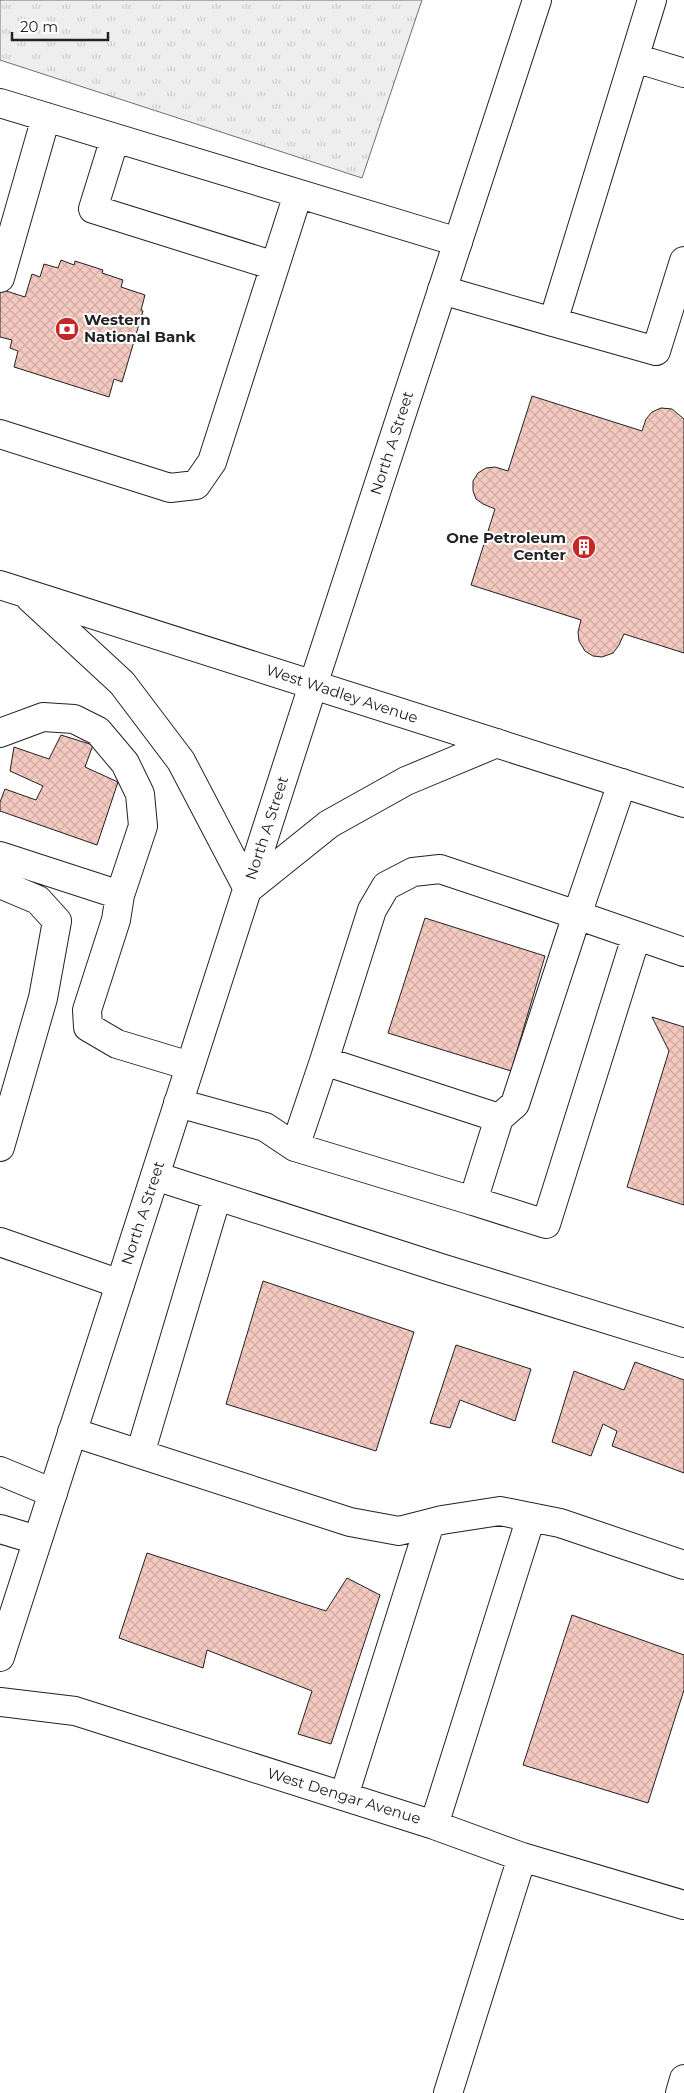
<svg xmlns="http://www.w3.org/2000/svg" width="684" height="2093" font-family="Montserrat,sans-serif">
	<style>
		.grass { fill: url(#grass-tufts); stroke: #6f6f6f }
		.building { fill: url(#building-cross-hatch); stroke: #222 }
		.lines { fill: none; stroke-linecap: round; stroke-linejoin: round }
		.minor-casing { stroke: #222; stroke-width: 30 }
		.major-casing { stroke: #222; stroke-width: 30 }
		.minor { stroke: #fff; stroke-width: 28 }
		.major { stroke: #fff; stroke-width: 28 }
		.labels { text-anchor: middle; stroke-width: 4; stroke-linejoin: round; paint-order: stroke }
		.poi-label { font-size: 15px; font-weight: bold; fill: #222; stroke: #fff; text-anchor: start }
		.street-label { font-size: 15px; fill: #222; stroke: #fff }
	</style>
	<defs>
		<pattern id="grass-tufts" width="24" height="20" patternUnits="userSpaceOnUse" patternTransform="scale(1.25)"><rect width="24" height="20" fill="#eee"/><path d="M3 7l-1-3M5 7V3M7 7l1-3M15 17l-1-3M17 17v-4M19 17l1-3" fill="none" stroke="#ccc"/></pattern>
		<pattern id="building-cross-hatch" width="8" height="8" patternUnits="userSpaceOnUse" patternTransform="scale(1.25)"><rect width="8" height="8" fill="#f3c9c0"/><path d="M0 0l8 8M0 8l8-8" fill="none" stroke="#d0aca5"/></pattern>
	</defs>
	<rect width="100%" height="100%" fill="#fff"/>
	<path class="grass" d="M 0,0 L 422,0 L 362,178 L 0,60 Z"/>
	<path class="building" d="M 61,260 L 74,265 L 75,261 L 103,270 L 102,273 L 123,280 L 121,287 L 145,295 L 141,310 L 143,311 L 122,382 L 114,379 L 109,397 L 14,367 L 18,351 L 10,348 L 12,340 L 0,337 L 0,289 L 25,297 L 32,274 L 40,277 L 44,264 L 58,268 Z
		M 532,396 L 642,431 L 646,419 L 652,412 L 661,408 L 672,409 L 684,419 L 684,653 L 624,634 L 619,645 L 613,653 L 602,657 L 593,656 L 585,651 L 579,641 L 578,632 L 581,620 L 471,585 L 495,509 L 483,504 L 476,499 L 473,491 L 473,481 L 478,473 L 486,468 L 495,467 L 508,471 Z
		M 61,735 L 93,745 L 85,767 L 118,782 L 97,845 L 0,811 L 0,802 L 5,789 L 36,800 L 43,786 L 10,771 L 14,747 L 49,759 Z
		M 425,918 L 545,956 L 511,1071 L 388,1033 Z
		M 652,1017 L 684,1027 L 684,1205 L 627,1187 L 669,1051 Z
		M 263,1281 L 414,1332 L 376,1451 L 226,1404 Z
		M 456,1345 L 531,1369 L 515,1421 L 460,1400 L 450,1428 L 430,1423 Z
		M 635,1362 L 684,1380 L 684,1473 L 612,1446 L 617,1431 L 603,1424 L 591,1456 L 552,1442 L 574,1371 L 624,1390 Z
		M 147,1553 L 326,1611 L 347,1578 L 380,1595 L 331,1744 L 298,1734 L 312,1691 L 207,1650 L 203,1668 L 119,1638 Z
		M 572,1615 L 684,1655 L 684,1690 L 648,1803 L 523,1765 Z"/>
	<g class="lines">
		<g class="minor-casing">
			<path id="minor" d="M 635,58 L 684,73
				M 0,103 L 458,242
				M 115,138 L 93,209 L 275,266
				M 0,278 L 46,117
				M 442,290 L 553,322 L 652,0
				M 553,322 L 656,351 L 684,261
				M 0,434 L 170,488 L 196,485 L 212,462 L 298,194
				M 0,733 L 43,717 L 74,719 L 98,731 L 125,763 L 140,794 L 143,826 L 120,895
				M 0,856 L 120,895 L 116,920 L 87,1010 L 88,1027 L 117,1044 L 190,1066
				M 0,884 L 38,900 L 57,921 L 43,998 L 0,1147
				M 324,1061 L 372,910 L 386,886 L 413,872 L 440,869 L 577,915 L 622,783
				M 178,1103 L 265,1127 L 295,1147 L 473,1201 L 499,1118 L 324,1061 L 295,1147
				M 499,1118 L 515,1104 L 577,915 L 684,952
				M 155,1176 L 441,1268 L 684,1343
				M 473,1201 L 546,1224 L 636,937
				M 0,1242 L 120,1284
				M 72,1432 L 350,1522 L 399,1531 L 442,1520 L 500,1511 L 560,1523 L 684,1565
				M 140,1454 L 217,1196
				M 0,1471 L 53,1493
				M 0,1529 L 37,1540
				M 0,1702 L 75,1711 L 434,1825 L 522,1857 L 684,1905
				M 344,1796 L 430,1523
				M 434,1825 L 531,1517
				M 448,2093 L 522,1857
				M 680,2093 L 684,2079"/>
		</g>
		<g class="major-casing">
			<path id="major" d="M 0,585 L 684,803
				M 30,598 L 122,683 L 181,761 L 248,889 L 329,824 L 406,781 L 497,743
				M 0,1657 L 313,685 L 537,0"/>
		</g>
		<use href="#minor" class="minor"/>
		<use href="#major" class="major"/>
	</g>
	<defs>
		<g id="bank-disc" transform="scale(1.25)"><circle r="9.5" fill="#c62828" stroke="#fff"/><path d="M-6-4H6V4H-6ZM0-2.3a2.3 2.3 0 1 0 0 4.6a2.3 2.3 0 1 0 0-4.6Z" fill="#fff"/></g>
		<g id="building-disc" transform="scale(1.25)"><circle r="9.5" fill="#c62828" stroke="#fff"/><path d="M-4-6H4V6H1V3H-1V6H-4ZM-2.5-4.3h1.7v1.8h-1.7ZM.8-4.3h1.7v1.8H.8ZM-2.5-1h1.7V.8h-1.7ZM.8-1h1.7V.8H.8Z" fill="#fff"/></g>
	</defs>
	<g fill-rule="evenodd">
		<use href="#bank-disc" x="67" y="329"/>
		<use href="#building-disc" x="584" y="547"/>
	</g>
	<g class="labels">
		<g class="poi-label">
			<text x="84" y="325">Western<tspan x="84" dy="17">National Bank</tspan></text>
			<text x="566" y="543" text-anchor="end">One Petroleum<tspan x="566" dy="17">Center</tspan></text>
		</g>
		<g class="street-label">
			<text transform="translate(392 443) rotate(-72)" y="5">North A Street</text>
			<text transform="translate(342 694) rotate(18)" y="5">West Wadley Avenue</text>
			<text transform="translate(267 828) rotate(-72)" y="5">North A Street</text>
			<text transform="translate(143 1213) rotate(-72)" y="5">North A Street</text>
			<text transform="translate(344 1796) rotate(17)" y="5">West Dengar Avenue</text>
		</g>
	</g>
	<path d="M12 32v8h96v-8" fill="none" stroke="#222222" stroke-width="2.5"/>
	<text x="20" y="32" font-size="15" fill="#222222" stroke="#ffffff" stroke-width="4" paint-order="stroke">20 m</text>
</svg>
